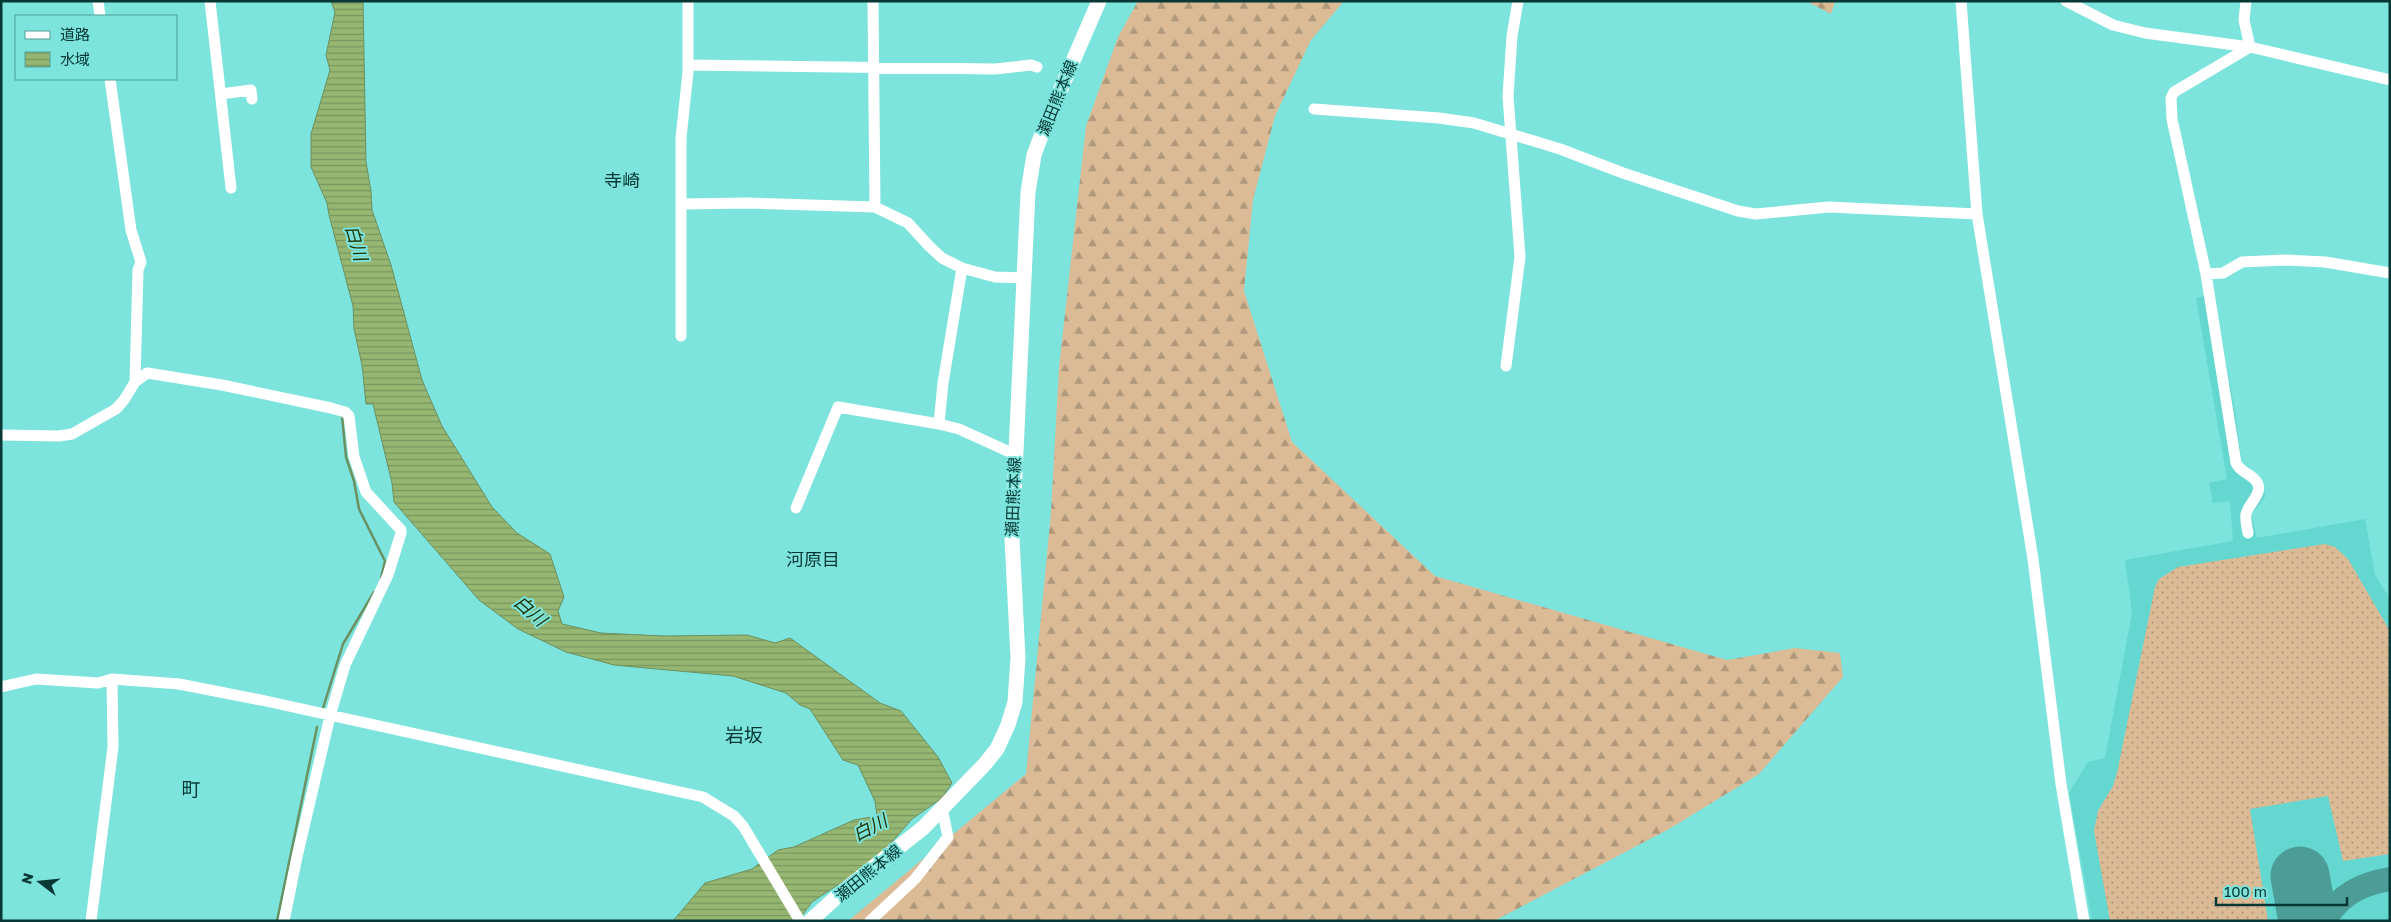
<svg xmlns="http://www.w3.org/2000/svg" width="2391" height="922" font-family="'Golos Text','Noto Sans JP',sans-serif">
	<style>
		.built { fill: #63d7d0 }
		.grass { fill: url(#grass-dots) }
		.forest { fill: url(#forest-firs) }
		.water { fill: url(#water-rules); stroke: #6b9160 }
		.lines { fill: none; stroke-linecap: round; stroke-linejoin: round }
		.stream { stroke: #6b9160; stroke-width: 2.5 }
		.taxiway { stroke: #4c9d97; stroke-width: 24 }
		.runway { stroke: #4c9d97; stroke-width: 59 }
		.minor { stroke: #fff; stroke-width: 11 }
		.major { stroke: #fff; stroke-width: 15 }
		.labels { text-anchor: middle; stroke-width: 4; stroke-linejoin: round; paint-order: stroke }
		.street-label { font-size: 16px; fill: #073835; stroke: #7ce4dc }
		.neighbourhood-label { font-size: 18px; fill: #073835; stroke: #7ce4dc }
		.water-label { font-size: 18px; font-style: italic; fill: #1e3200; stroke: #7ce4dc }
		.quarter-label { font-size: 19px; fill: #073835; stroke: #7ce4dc }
	</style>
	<defs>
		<pattern id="grass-dots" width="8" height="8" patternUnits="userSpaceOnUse" patternTransform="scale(1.25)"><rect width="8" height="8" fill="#dbba96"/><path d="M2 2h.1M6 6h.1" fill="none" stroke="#b0987b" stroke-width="1.8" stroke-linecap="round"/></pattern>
		<pattern id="forest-firs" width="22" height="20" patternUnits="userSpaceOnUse" patternTransform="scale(1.25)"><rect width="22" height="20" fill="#dbba96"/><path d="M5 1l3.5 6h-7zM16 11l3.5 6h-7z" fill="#b0987b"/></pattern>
		<pattern id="water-rules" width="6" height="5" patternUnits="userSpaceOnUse" patternTransform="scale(1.25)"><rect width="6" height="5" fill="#96b772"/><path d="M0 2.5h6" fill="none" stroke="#78965e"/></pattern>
	</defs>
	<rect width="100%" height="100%" fill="#7ce4dc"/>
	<path class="built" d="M 2214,294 L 2236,418 L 2242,465 L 2263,481 L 2265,497 L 2251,515 L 2257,538 L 2365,519 L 2375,575 L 2390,599 L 2390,921 L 2092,921 L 2069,793 L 2088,762 L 2105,758 L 2132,613 L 2125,560 L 2233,541 L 2230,501 L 2213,503 L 2209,483 L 2227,479 L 2196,298 Z"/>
	<path class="grass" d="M 2325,544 L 2335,547 L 2348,559 L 2390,631 L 2390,854 L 2343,861 L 2328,796 L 2250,809 L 2268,921 L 2110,921 L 2094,831 L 2098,811 L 2113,786 L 2117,773 L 2155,587 L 2159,579 L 2178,567 Z"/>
	<path class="forest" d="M 1138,1 L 1344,1 L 1311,40 L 1275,116 L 1253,200 L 1244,291 L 1292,442 L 1435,576 L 1727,660 L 1795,648 L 1840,653 L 1843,677 L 1759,774 L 1669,829 L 1494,921 L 848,921 L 1026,774 L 1051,512 L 1059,367 L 1086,126 L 1118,37 Z
		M 1806,1 L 1835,1 L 1831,14 Z"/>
	<path class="water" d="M 331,1 L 363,1 L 366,162 L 371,191 L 372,210 L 391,265 L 422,380 L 442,426 L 492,507 L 517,533 L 550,554 L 564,597 L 558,611 L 562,624 L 601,633 L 664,636 L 747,635 L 775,643 L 790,638 L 880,703 L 901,711 L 938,757 L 952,783 L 942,798 L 912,819 L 877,859 L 812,902 L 798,921 L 673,921 L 705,883 L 752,869 L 778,850 L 794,847 L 854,820 L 877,816 L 875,801 L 858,765 L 843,760 L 810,709 L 800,705 L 786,693 L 733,676 L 614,665 L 566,652 L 518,629 L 479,600 L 394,502 L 392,483 L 373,404 L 366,404 L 362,365 L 354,329 L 353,306 L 329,215 L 327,203 L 311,167 L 311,134 L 330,70 L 326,55 L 335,12 Z"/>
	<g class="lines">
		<path class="stream" d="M 342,416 L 346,457 L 354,481 L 359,509 L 385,561 L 381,578
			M 323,708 L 343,644 L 374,592
			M 277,921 L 317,727"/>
		<path class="taxiway" d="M 2324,921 C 2340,895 2360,884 2390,879"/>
		<path class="runway" d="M 2300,876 L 2308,921"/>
		<path class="minor" d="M 98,1 L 100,16
			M 210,1 L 231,188
			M 873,1 L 875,207
			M 1961,1 L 1977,214 L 2033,559 L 2061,784 L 2084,921
			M 2066,1 L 2113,25 L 2145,33 L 2250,47 L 2390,80
			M 2246,1 L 2244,20 L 2250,47
			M 688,65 L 995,69 L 1031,65 L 1037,67
			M 110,79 L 131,230 L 141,262 L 138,270 L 135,382
			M 221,94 L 251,90 L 252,99
			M 1314,109 L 1439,118 L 1474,123 L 1560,149 L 1623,173 L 1738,211 L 1756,214 L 1829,207 L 1977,214
			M 682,204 L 747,203 L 875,207 L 908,223 L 929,246 L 942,258 L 962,268 L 995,277 L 1023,278
			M 2206,274 L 2223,273 L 2242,262 L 2284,260 L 2325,262 L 2390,273
			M 681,336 L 681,138 L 688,72 L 688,1
			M 1506,366 L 1520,257 L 1508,96 L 1512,36 L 1518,1
			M 939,424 L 943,383 L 962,268
			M 1,435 L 59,436 L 72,434 L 116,409 L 124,400 L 135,382 L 147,373 L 222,385 L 331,408 L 345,412 L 349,416 L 354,457 L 366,492 L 401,530 L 401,533 L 388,575 L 345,665 L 330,716 L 297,857 L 284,921
			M 796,508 L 838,407 L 939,424 L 959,429 L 1014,454
			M 2248,533 C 2247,527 2245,520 2246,514 C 2248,504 2265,492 2256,481 C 2250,473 2241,473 2236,463 L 2206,274 L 2172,119 L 2171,98 L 2174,92 L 2250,47
			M 1,687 L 36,679 L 98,683 L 112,679 L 179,684 L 261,700 L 703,797 L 734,816 L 743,826 L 800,921
			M 91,921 L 113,747 L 112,679
			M 870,921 L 915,879 L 948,837 L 942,808"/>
		<path class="major" d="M 810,921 L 842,892 L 923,828 L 984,765 L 997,749 L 1008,725 L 1015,702 L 1018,658 L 1012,538 L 1028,192 L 1034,155 L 1044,128 L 1099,1"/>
	</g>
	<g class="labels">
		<g class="street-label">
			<text transform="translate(1057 98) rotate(-68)" y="6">瀬田熊本線</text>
			<text transform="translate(1013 497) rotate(-88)" y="6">瀬田熊本線</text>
			<text transform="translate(868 873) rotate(-39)" y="6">瀬田熊本線</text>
		</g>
		<g class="neighbourhood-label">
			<text x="622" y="187">寺崎</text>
			<text x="813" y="566">河原目</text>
		</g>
		<g class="water-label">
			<text transform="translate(356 243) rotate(74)" y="6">白川</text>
			<text transform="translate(530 611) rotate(41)" y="6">白川</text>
			<text transform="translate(870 828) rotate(-27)" y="6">白川</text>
		</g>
		<g class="quarter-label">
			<text x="744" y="742">岩坂</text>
			<text x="191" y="796">町</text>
		</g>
	</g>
	<rect width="2391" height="922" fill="none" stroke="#073835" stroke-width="5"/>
	<rect x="15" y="15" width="162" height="65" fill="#7ce4dc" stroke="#4d9f99"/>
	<rect x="25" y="31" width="25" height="8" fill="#ffffff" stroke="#4d9f99"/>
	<text x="60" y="40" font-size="15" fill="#073835">道路</text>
	<rect x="25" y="52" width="25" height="15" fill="url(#water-rules)" stroke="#4d9f99"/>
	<text x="60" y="65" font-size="15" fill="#073835">水域</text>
	<g transform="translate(40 882) rotate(286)" stroke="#7ce4dc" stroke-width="4" paint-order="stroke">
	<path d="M0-4L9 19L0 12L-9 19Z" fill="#073835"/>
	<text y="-8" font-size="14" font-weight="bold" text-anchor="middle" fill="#073835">N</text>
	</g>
	<path d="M2216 897v8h131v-8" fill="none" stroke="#073835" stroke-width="2.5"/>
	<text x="2224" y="897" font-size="15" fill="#073835" stroke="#7ce4dc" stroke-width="4" paint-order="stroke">100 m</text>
</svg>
